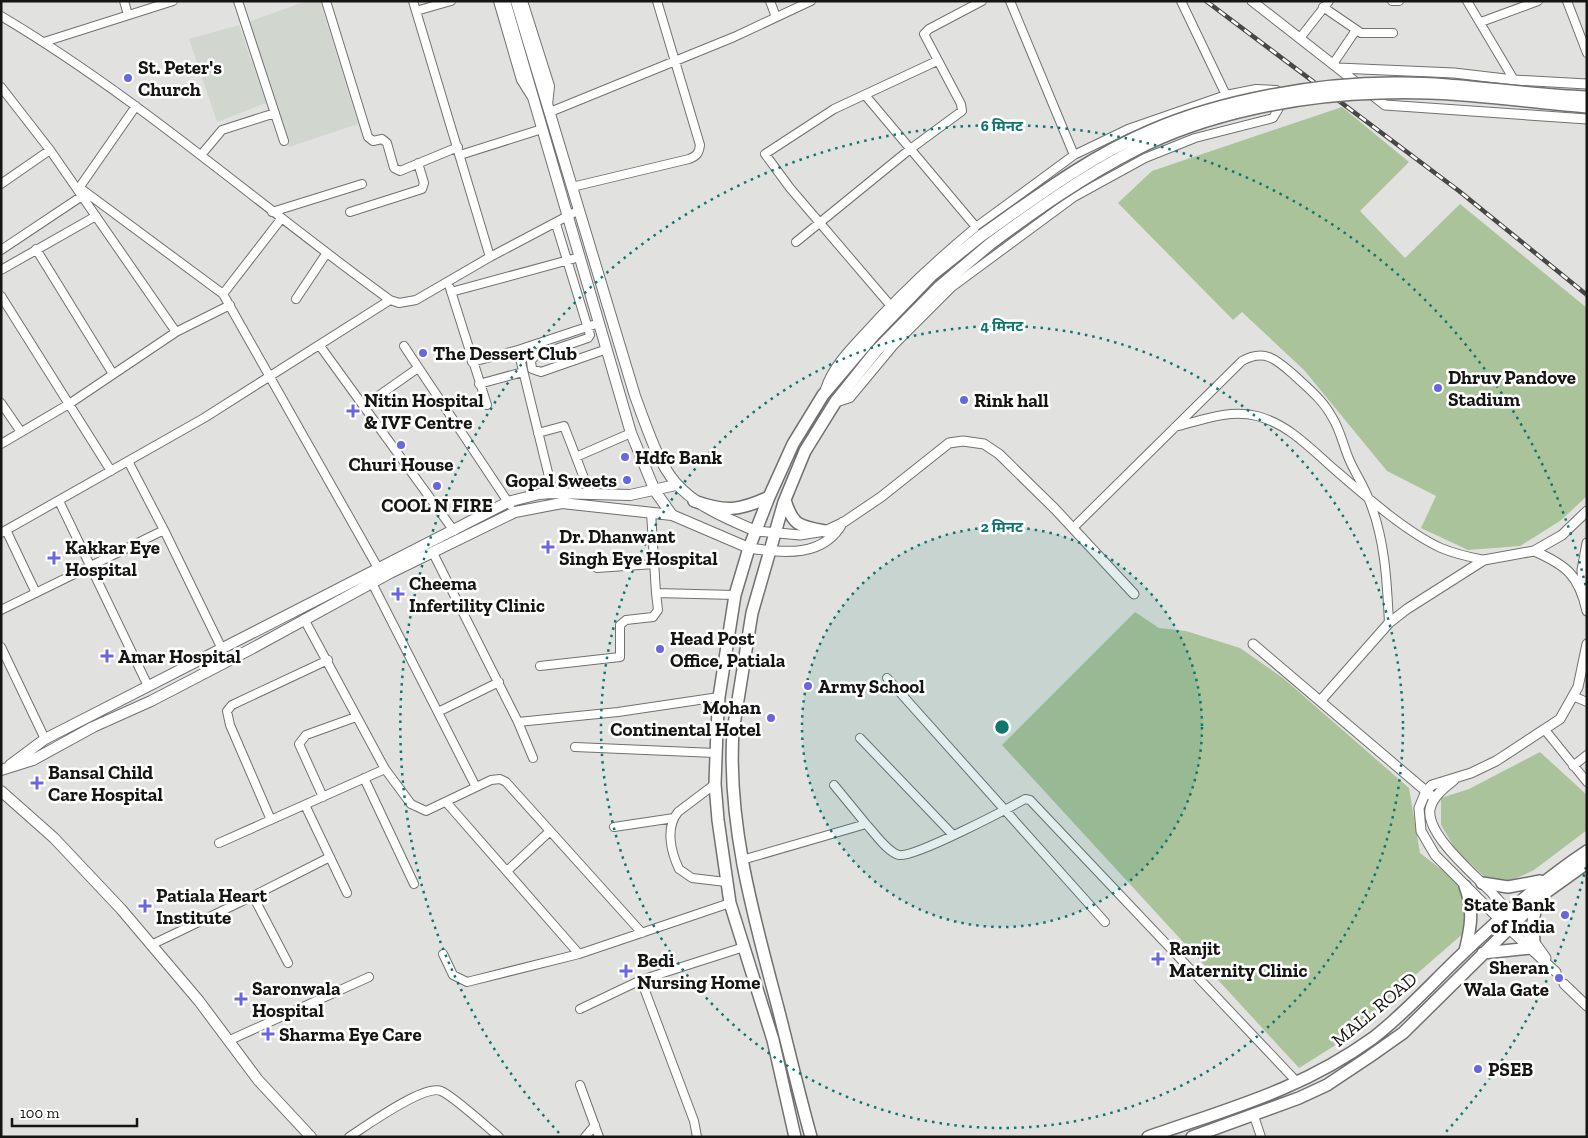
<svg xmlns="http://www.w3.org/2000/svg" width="1588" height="1138" font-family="'Zilla Slab','Noto Sans Devanagari',serif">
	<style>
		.built { fill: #d1d7ce }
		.green { fill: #aac39a }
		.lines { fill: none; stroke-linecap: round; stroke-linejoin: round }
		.tertiary-tunnel { stroke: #c2c3c1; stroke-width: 9; stroke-dasharray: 9 4.5; stroke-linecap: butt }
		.minor-casing { stroke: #70726f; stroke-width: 10 }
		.tertiary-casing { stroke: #70726f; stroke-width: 11 }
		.secondary-casing { stroke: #70726f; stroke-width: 12 }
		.primary-casing { stroke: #70726f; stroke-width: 14 }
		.minor { stroke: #fff; stroke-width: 8 }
		.tertiary { stroke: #fff; stroke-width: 9 }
		.secondary { stroke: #fff; stroke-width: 10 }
		.primary { stroke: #fff; stroke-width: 11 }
		.rail-casing { stroke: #474746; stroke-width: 4.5 }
		.rail { stroke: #fff; stroke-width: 2.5; stroke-dasharray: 8; stroke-linecap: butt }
		.primary-bridge-casing { stroke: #70726f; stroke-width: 14; stroke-linecap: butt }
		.primary-bridge { stroke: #fff; stroke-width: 11 }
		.ring { fill: none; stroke: #0f766e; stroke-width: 2.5; stroke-dasharray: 2.5 5 }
		.poi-dot { fill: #6b66e0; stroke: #fff; stroke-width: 2 }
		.labels { text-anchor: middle; stroke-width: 5; stroke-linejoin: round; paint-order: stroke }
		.poi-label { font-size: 19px; font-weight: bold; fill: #151514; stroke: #fff; text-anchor: start }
		.street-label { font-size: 19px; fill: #151514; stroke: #fff }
		.centre { fill: #0f766e; stroke: #fff; stroke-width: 2.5 }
		.ring-label { font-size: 15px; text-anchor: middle; font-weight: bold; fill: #0f766e; stroke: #fff; stroke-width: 5; stroke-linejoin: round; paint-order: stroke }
	</style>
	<rect width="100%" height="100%" fill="#e1e2df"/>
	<path class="built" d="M 307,1 L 320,1 L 358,124 L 289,147 L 248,22 Z
		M 239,25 L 266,103 L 217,122 L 189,39 Z"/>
	<path class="green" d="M 1342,107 L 1409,162 L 1360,211 L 1405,258 L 1460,204 L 1587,308 L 1587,496 L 1560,521 L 1520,546 L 1468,550 L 1421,528 L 1436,496 L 1387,471 L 1304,370 L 1242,312 L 1233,320 L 1118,203 L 1152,171 Z
		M 1135,612 L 1159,628 L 1186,631 L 1240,648 L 1283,678 L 1409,788 L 1420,853 L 1459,883 L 1467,900 L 1466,931 L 1334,1046 L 1299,1068 L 1002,745 Z
		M 1540,752 L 1587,795 L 1587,830 L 1534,870 L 1506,883 L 1488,880 L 1456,850 L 1441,825 L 1441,798 L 1469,789 Z"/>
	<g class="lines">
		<path class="tertiary-tunnel" d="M 1556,972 L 1564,984"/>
		<g class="minor-casing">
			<path id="minor" d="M 124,1 L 128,15
				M 238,1 L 284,141
				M 326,1 L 368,137 L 373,141 L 382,139 L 387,143 L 394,168 L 400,171 L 458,147
				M 413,1 L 490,257
				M 498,1 L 521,80 L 531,96
				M 523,1 L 550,86 L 548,105
				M 770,1 L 776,17
				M 1010,1 L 1074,155
				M 1181,1 L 1226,95
				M 1392,1 L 1399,1
				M 1467,1 L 1514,80
				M 1567,1 L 1587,53
				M 1323,7 L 1361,33 L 1393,33
				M 416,11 L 451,1
				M 1,16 C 139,98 260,206 390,300
				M 1481,22 L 1538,1
				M 1300,38 L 1329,1
				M 44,42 L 173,1
				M 1333,64 L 1356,30
				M 1,87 L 50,150 L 176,332 L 69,404 L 1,444
				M 550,112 L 734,37 L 811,1
				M 201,155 L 222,130 L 275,113
				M 460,155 L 542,129
				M 1,184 L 50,150
				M 572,187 L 689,159 C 697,156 699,153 700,145 L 657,1
				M 79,188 L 136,106
				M 80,188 L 223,294 L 281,219
				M 272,212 L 362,184
				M 350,212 L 422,189 L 424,183 L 418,163
				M 556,224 L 590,335 L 588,338 L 535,356 L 531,361 L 532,369 L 541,372 L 607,349
				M 796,242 L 909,150 L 962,111 L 961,104 L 924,34 L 929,29 L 982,1
				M 36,249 L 113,374
				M 1,250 L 82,196
				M 1,270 L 96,216
				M 450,288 L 487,405
				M 451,292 L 580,257
				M 223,294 L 378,568
				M 1,296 L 111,471
				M 296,299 L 326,254
				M 890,305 L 790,188 L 765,154 L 834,109 L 937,61
				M 176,332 L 230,305
				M 320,346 L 454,531
				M 404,346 L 510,505
				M 518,350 L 593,325
				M 472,362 L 518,350 L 553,493
				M 479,384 L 523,372
				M 825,389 C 832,368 847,352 862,336 C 897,297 935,261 976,227 L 865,95
				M 1,403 L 21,432
				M 835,403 L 850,398 L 894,345 L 952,287 L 1074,197 L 1145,158 L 1195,138 L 1273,118 L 1279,108 L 1276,90 L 1256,89 L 1226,95 L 1128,129 L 1074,155 L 976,227
				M 364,406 L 418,368
				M 1175,427 C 1202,420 1229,409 1257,416 C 1288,424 1310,448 1334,469 C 1363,494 1406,532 1441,548 C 1455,554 1469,557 1484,560
				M 538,433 L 564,426 L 576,457 L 631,433
				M 576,457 L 590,494
				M 128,461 L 164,530
				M 59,501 L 148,686
				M 651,512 L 656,593 L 735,595
				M 1073,528 L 1242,361 C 1265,348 1277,360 1294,375 C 1308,388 1323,400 1332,417 C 1340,429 1343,445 1349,459 C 1355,473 1364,486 1369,500 C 1385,538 1387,582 1389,623
				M 6,530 L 36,593
				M 1,533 L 204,418 L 390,300 L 399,303 L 416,300 L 490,257 L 579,210
				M 433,553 L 518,722 L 533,758
				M 597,568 L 654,564
				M 372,583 L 476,787
				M 1,610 L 164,530 L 222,649
				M 304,619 L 385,769 L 411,804 L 426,811 L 491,780 L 500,779 L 506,782 L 642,933
				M 1,647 L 45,739
				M 540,666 L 620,657 L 620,625 L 626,620 L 653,617 L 658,610 L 656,593
				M 887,678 L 1105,922
				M 1575,697 L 1587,702
				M 438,712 L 499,682
				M 518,722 L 618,712 L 719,697
				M 1545,730 L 1587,782
				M 860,738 L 953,835
				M 575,747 L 715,753
				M 1573,766 L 1587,755
				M 364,778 L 414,884
				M 715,784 L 678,812 C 665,828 671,852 679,869 L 692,878 L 726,882
				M 834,785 L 866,824
				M 323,797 L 299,744 L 306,735 L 356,717
				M 446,802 L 579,954
				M 305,805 L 347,893
				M 271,820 L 230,725 L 227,711 L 232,705 L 328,660
				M 614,827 L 674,818
				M 219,843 L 385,769
				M 742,860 L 866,824 C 874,832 887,852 899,855 C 914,858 1007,809 1025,799 L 1030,800 L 1298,1083
				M 507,871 L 549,832
				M 151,945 L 253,896
				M 443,954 L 453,975 L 467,982 L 579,954 L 730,903
				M 288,963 L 253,896 L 330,857
				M 641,980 L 694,1121 L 697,1137
				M 580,1009 L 641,980 L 744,947
				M 230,1040 L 369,977
				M 580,1085 L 599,1137
				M 1254,1116 L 1261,1137
				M 349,1137 C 366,1126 424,1084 441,1091 C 452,1095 487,1127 499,1137
				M 585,1137 L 595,1125"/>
		</g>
		<g class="tertiary-casing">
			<path id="tertiary" d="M 1252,1 L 1385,105 L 1587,119
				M 1338,68 L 1454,73 L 1514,80 L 1587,84
				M 756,531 L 800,535 L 825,531 L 844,522 L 881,497 L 949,443 L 963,441 L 984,444 L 999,454 L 1055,509 L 1134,594
				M 749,548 C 784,553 824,558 843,522
				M 1534,551 C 1566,565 1579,575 1587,611
				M 1583,590 L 1582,570 L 1587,543
				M 1253,644 L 1434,798
				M 1321,700 L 1389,623 L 1407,609 L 1484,560 L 1534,551 L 1562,535 L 1587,511
				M 1454,780 C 1445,787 1433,796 1430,809 C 1426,835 1475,875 1492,893 C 1510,913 1531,935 1546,958
				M 1556,972 L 1509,929 L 1435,855 L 1421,831 L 1419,808 L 1426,791 L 1432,785 L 1471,773 L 1496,761 L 1560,719 L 1578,687 L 1587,644
				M 1564,984 L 1587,1006"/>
		</g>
		<g class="secondary-casing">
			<path id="secondary" d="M 505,1 L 631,433 L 655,491 L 672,515
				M 516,1 L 635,396 C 666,481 670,495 756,531
				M 10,765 L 45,739 L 508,502 L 539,494 L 553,493 L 630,495 L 676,485
				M 1,770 L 33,760 L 93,727 L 151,701 L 251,649 L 390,573 L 515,512 L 562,503 L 672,515 L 749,548
				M 1,791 L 54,838 L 121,909 L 199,1001 L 258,1080 L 311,1137"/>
		</g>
		<g class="primary-casing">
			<path id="primary" d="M 785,500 C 793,526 799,526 825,531
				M 694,501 C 726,512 739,511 769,497
				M 1482,883 L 1508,887 L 1540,881
				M 1534,943 L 1533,922 L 1537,901
				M 1465,951 C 1471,927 1474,910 1465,886
				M 1483,953 L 1530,948
				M 795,1137 L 773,1040 L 730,903 L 718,820 L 715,784 L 717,729 L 719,697 L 735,595 L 749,548 L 769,497 L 793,444 L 823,395 L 874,335 L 932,275 L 982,235
				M 811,1137 C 799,1094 789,1051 778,1008 C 754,918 727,824 733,731 L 752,613 L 784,502 L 805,451 L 836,401 L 876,351 L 938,288 L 990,244
				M 1148,1137 C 1230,1108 1301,1090 1373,1038 C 1403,1015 1429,986 1456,960 C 1497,920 1539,883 1587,851
				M 1192,1137 L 1299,1098 L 1327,1085 L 1369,1057 L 1403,1033 L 1545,893 L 1587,863"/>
		</g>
		<use href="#minor" class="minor"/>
		<use href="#tertiary" class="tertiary"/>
		<use href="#secondary" class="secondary"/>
		<use href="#primary" class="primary"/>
		<g class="rail-casing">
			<path id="rail" d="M 1206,1 L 1459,191 L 1587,295"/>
		</g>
		<use href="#rail" class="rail"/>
		<g class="primary-bridge-casing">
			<path id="primary-bridge" d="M 982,235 C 1036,197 1089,157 1150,131 C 1221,100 1317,83 1394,83 C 1458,82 1522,95 1587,97
				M 990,244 C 1036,210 1084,176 1135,150 C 1206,113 1300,95 1380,93 C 1448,90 1519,101 1587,107"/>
		</g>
		<use href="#primary-bridge" class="primary-bridge"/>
	</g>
	<circle cx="1002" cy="727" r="200" fill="#0f766e" fill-opacity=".12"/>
	<g class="ring">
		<circle cx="1002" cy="727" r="200"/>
		<circle cx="1002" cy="727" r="401"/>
		<path d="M1586 867A601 601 0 0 1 1445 1133M559 1133A601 601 0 1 1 1586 587"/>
	</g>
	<g class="poi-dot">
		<circle cx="128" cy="78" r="5"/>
		<circle cx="423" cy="353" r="5"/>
		<circle cx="1438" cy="388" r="5"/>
		<circle cx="964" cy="400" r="5"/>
		<path d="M350.5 403.5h5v5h5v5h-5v5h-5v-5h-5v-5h5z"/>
		<circle cx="401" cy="445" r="5"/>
		<circle cx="625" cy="457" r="5"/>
		<circle cx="627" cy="480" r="5"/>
		<circle cx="437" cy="486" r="5"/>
		<path d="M545.5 539.5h5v5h5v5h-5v5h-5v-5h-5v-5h5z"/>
		<path d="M51.5 550.5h5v5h5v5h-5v5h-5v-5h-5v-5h5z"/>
		<path d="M395.5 586.5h5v5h5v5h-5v5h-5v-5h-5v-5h5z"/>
		<circle cx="660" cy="649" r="5"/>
		<path d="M104.5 648.5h5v5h5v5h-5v5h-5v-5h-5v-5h5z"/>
		<circle cx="808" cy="686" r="5"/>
		<circle cx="771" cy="718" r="5"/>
		<path d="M34.5 775.5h5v5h5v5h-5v5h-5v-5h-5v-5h5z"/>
		<path d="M142.5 898.5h5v5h5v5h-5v5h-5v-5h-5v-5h5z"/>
		<circle cx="1565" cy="915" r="5"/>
		<path d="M1155.5 951.5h5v5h5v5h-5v5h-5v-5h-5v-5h5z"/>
		<path d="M623.5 963.5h5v5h5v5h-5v5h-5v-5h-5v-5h5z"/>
		<circle cx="1559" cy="978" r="5"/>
		<path d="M238.5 991.5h5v5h5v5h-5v5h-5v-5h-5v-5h5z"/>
		<path d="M265.5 1026.5h5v5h5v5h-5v5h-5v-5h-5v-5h5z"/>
		<circle cx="1478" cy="1069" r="5"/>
	</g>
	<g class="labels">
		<g class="poi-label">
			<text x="138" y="74">St. Peter's<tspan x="138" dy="22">Church</tspan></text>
			<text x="433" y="360">The Dessert Club</text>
			<text x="1448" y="384">Dhruv Pandove<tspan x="1448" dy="22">Stadium</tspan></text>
			<text x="364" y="407">Nitin Hospital<tspan x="364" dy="22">&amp; IVF Centre</tspan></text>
			<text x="974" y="407">Rink hall</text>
			<text x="635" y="464">Hdfc Bank</text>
			<text x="401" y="471" text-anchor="middle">Churi House</text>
			<text x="617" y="487" text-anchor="end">Gopal Sweets</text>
			<text x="437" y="512" text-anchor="middle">COOL N FIRE</text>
			<text x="559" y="543">Dr. Dhanwant<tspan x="559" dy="22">Singh Eye Hospital</tspan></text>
			<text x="65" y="554">Kakkar Eye<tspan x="65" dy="22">Hospital</tspan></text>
			<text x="409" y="590">Cheema<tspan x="409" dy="22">Infertility Clinic</tspan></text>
			<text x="670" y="645">Head Post<tspan x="670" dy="22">Office, Patiala</tspan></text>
			<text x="118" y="663">Amar Hospital</text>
			<text x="818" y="693">Army School</text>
			<text x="761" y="714" text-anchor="end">Mohan<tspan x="761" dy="22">Continental Hotel</tspan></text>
			<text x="48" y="779">Bansal Child<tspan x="48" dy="22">Care Hospital</tspan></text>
			<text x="156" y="902">Patiala Heart<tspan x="156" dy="22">Institute</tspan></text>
			<text x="1555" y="911" text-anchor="end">State Bank<tspan x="1555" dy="22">of India</tspan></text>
			<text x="1169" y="955">Ranjit<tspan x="1169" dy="22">Maternity Clinic</tspan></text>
			<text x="637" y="967">Bedi<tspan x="637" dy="22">Nursing Home</tspan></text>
			<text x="1549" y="974" text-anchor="end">Sheran<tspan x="1549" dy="22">Wala Gate</tspan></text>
			<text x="252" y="995">Saronwala<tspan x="252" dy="22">Hospital</tspan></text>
			<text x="279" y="1041">Sharma Eye Care</text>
			<text x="1488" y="1076">PSEB</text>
		</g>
		<g class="street-label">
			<text transform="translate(1374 1009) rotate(-40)" y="7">MALL ROAD</text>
		</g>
	</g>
	<circle cx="1002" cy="727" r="8" class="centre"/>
	<g class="ring-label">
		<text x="1002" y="131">6 मिनट</text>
		<text x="1002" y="331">4 मिनट</text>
		<text x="1002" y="532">2 मिनट</text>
	</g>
	<rect width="1588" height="1138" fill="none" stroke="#151514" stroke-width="5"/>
	<path d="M12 1118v8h125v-8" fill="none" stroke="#151514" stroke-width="2.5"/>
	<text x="20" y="1118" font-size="15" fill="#151514" stroke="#ffffff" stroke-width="4" paint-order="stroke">100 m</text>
</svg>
